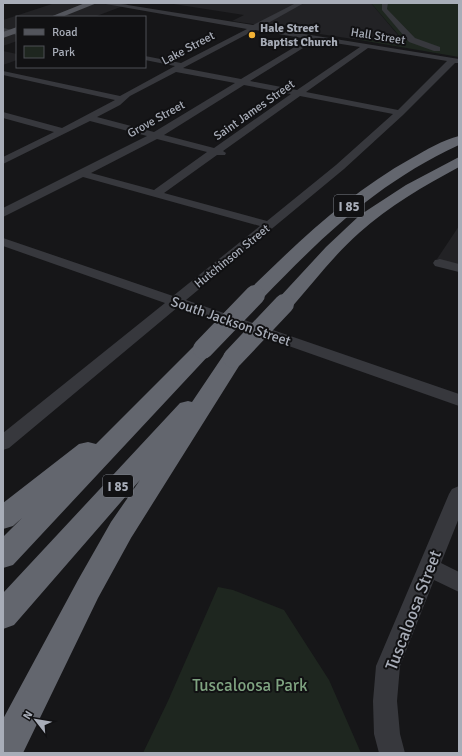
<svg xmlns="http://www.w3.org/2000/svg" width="462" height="756" font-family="Signika,sans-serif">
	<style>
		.built { fill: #222225 }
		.green { fill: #1e261f }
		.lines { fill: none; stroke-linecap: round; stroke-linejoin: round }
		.minor { fill: #37383d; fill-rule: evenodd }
		.major { fill: #53555c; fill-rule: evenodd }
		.highway { fill: #63666e; fill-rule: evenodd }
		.highway-bridge { stroke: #63666e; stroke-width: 20 }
		.poi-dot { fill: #f2b134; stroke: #111113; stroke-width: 1.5 }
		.labels { text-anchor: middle; stroke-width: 4; stroke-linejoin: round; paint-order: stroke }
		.far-poi-label { font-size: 12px; font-weight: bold; fill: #a8adb8; stroke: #111113; text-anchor: start }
		.far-street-label { font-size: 12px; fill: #a8adb8; stroke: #111113 }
		.shield { fill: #111113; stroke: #7b7e86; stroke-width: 1 }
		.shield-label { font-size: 13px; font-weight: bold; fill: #a8adb8 }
		.street-label { font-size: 14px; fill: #a8adb8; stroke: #111113 }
		.near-street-label { font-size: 17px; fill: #a8adb8; stroke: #111113 }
		.near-park-label { font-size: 17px; fill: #7fa381; stroke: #111113 }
	</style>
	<rect width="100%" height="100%" fill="#161618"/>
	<path class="built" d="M 55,3 L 131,3 L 94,17 L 17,17 L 17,41 L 3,46 L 3,20 Z
		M 167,3 L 371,3 L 403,41 L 360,40 L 232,21 L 244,15 Z
		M 3,51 L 17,54 L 17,60 L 3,65 Z
		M 459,226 L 459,265 L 437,259 Z"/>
	<path class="green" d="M 371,3 L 459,3 L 459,57 L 360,40 L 403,40 Z
		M 218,587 L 233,590 L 284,610 L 329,680 L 361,753 L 143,753 L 168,701 Z"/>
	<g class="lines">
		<path class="minor" d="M 100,3 L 115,3 L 253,25 L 296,3 L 304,3 L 261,27 L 459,59 L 459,63 L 455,63 L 403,115 L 344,169 L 186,300 L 459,394 L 459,406 L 178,307 L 9,448 L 3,450 L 3,433 L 165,303 L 3,246 L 3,238 L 173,296 L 260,226 L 83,177 L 3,217 L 3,208 L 147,136 L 90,121 L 3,164 L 3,157 L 54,132 L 3,118 L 3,112 L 62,128 L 115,100 L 3,75 L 3,71 L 120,96 L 175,66 L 145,60 L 145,56 L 181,63 L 247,29 ZM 255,30 L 308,39 L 241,79 L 183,68 ZM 316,40 L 360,47 L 297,90 L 250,81 ZM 368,48 L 447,61 L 398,110 L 306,92 ZM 176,72 L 235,83 L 154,132 L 97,117 L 120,105 L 130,96 ZM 244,85 L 291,94 L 214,148 L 164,135 ZM 300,96 L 393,114 L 336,165 L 267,221 L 164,193 L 217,155 L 225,155 L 226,153 L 223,151 ZM 157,139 L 207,152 L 154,190 L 91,173 Z
			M 382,3 L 388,3 L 387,9 L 415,38 L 440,47 L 440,51 L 434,51 L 409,42 L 382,10 Z
			M 3,28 L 17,31 L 17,35 L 3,32 Z
			M 440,259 L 459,264 L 459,272 L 435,266 L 433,263 L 435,260 Z
			M 459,486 L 459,518 L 441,563 L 459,572 L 459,592 L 434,580 L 400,666 L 397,701 L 400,734 L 405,753 L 379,753 L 374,734 L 373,701 L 376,666 L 449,494 L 452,489 Z"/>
		<path class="major" d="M 85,3 L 97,3 L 62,17 L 50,17 Z
			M 17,27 L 17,33 L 3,38 L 3,32 Z"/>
		<path class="highway" d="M 459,136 L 459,145 C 377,183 324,235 262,299 L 255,301 L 248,299 L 245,295 L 248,291 C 299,241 349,193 412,158 C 426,150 443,140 459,136 Z
			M 459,157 L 459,167 C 424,186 389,206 359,233 C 334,255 313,283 291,308 L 284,310 L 277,308 L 274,304 L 277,300 L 326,247 L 360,215 L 406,185 Z
			M 203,342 L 210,344 L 213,349 L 210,354 L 13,565 L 3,568 L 3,537 L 22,518 L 13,526 L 3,529 L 3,503 L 79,444 L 88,442 L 96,444 L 196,344 Z
			M 233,351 L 241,353 L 244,358 L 131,538 L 98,598 L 23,753 L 3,753 L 3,719 L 78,580 L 111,522 L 140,480 L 14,625 L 3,629 L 3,593 L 180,403 L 188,401 L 192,402 L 225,353 Z"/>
		<path class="highway-bridge" d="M 203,349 L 255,295
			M 233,358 L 284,304"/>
	</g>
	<circle class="poi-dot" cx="252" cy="35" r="4"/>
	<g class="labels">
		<g class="far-poi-label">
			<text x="260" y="32">Hale Street<tspan x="260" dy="14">Baptist Church</tspan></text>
		</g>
		<g class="far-street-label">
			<text transform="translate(378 36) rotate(9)" y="4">Hall Street</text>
			<text transform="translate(188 48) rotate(-28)" y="4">Lake Street</text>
			<text transform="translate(254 110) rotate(-35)" y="4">Saint James Street</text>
			<text transform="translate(156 119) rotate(-29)" y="4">Grove Street</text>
			<text transform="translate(232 256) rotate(-39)" y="4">Hutchinson Street</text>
		</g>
		<g class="shield">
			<rect x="334" y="195" width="30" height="22" rx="3"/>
			<rect x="103" y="475" width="30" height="22" rx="3"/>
		</g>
		<g class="shield-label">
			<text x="349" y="211">I 85</text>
			<text x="118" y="491">I 85</text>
		</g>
		<g class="street-label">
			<text transform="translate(231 321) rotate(19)" y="5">South Jackson Street</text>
		</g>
		<g class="near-street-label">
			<text transform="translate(413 610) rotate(-69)" y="6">Tuscaloosa Street</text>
		</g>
		<g class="near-park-label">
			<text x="250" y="691">Tuscaloosa Park</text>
		</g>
	</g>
	<rect width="462" height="756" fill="none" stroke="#a8adb8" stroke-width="8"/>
	<rect x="16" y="16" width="130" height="52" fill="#111113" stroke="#4d4f55"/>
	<rect x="24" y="29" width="20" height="6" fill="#53555c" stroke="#4d4f55"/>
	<text x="52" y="36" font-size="12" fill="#a8adb8">Road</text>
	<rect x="24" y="46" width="20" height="12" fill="#1e261f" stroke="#4d4f55"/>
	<text x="52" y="56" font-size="12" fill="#a8adb8">Park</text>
	<g transform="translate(36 720) rotate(301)" stroke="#111113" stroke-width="3" paint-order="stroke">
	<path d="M0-3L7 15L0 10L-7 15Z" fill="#a8adb8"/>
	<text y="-6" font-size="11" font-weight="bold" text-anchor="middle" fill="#a8adb8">N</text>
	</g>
</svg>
